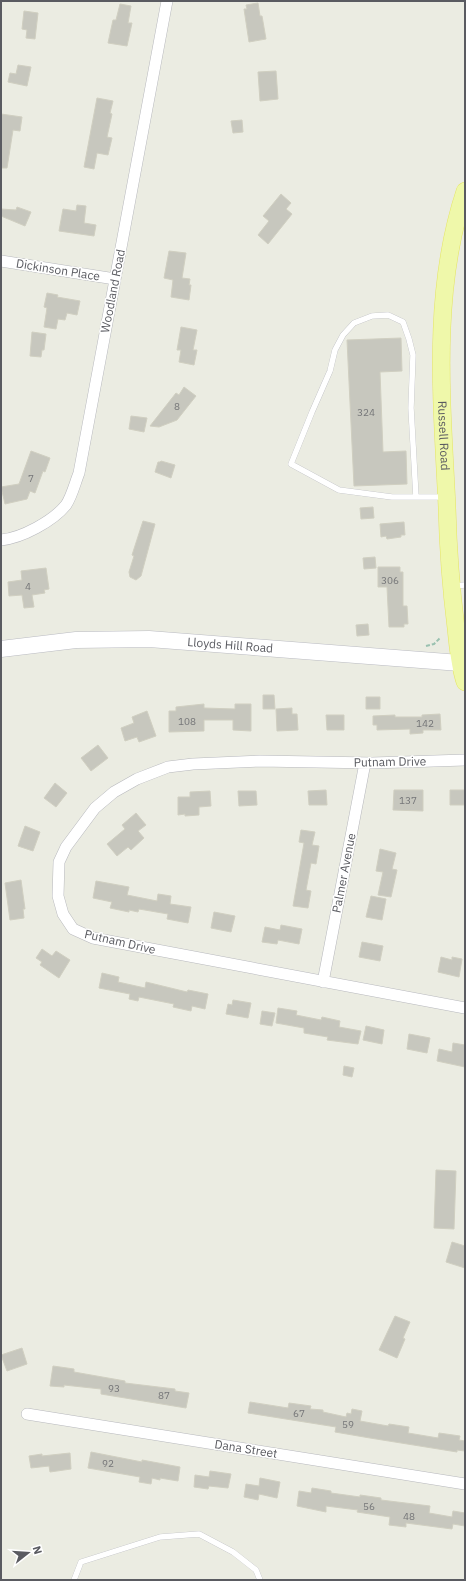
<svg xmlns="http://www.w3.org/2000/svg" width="466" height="1581" font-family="'IBM Plex Sans',sans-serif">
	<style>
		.building { fill: #c7c7be; stroke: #d0cfc1 }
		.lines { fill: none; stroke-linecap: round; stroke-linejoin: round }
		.lane-casing { stroke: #b7b8bd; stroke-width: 6 }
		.street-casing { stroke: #b7b8bd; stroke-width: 12 }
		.secondary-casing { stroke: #babbc2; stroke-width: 17 }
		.primary-casing { stroke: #e5e561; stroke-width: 18 }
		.path { stroke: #9ac1b0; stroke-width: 2; stroke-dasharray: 4 2; stroke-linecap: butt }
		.lane { stroke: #fff; stroke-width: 5.5 }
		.street { stroke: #fff; stroke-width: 11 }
		.secondary { stroke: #fff; stroke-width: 16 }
		.primary { stroke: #eff8aa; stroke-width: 17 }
		.labels { text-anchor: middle; stroke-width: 3; stroke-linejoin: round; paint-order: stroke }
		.number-label { font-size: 10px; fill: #757678 }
		.street-label { font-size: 12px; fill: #5a5b61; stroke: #fff }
	</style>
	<rect width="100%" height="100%" fill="#ebece2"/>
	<path class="building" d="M 258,3 L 260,16 L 262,16 L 266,39 L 249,42 L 244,9 L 247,9 L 246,5 Z
		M 120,4 L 131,6 L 128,23 L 132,23 L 127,46 L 108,43 L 113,20 L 116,20 Z
		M 24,11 L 38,13 L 35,39 L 26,38 L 27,30 L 22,29 Z
		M 18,65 L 31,67 L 27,86 L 8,82 L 10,73 L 16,74 Z
		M 276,71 L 278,99 L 260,101 L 258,72 Z
		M 97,98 L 113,101 L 110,113 L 112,114 L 107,137 L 112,138 L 108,155 L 97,153 L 94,169 L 84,167 Z
		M 1,114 L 22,117 L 20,131 L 13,130 L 7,168 L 1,168 Z
		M 242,120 L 243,132 L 233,133 L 231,121 Z
		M 281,194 L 291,203 L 286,209 L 292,214 L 268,244 L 258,235 L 269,221 L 263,216 Z
		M 77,205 L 86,206 L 84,223 L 96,225 L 94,236 L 59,231 L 63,209 L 76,211 Z
		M 17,207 L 31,212 L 25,226 L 1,216 L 1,209 L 16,210 Z
		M 169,251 L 186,253 L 182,278 L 190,279 L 189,285 L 191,285 L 189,300 L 171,297 L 173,280 L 164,278 Z
		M 47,293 L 58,295 L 57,297 L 80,301 L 77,315 L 67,313 L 65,320 L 58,319 L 56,329 L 44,327 L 47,308 L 44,307 Z
		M 181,327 L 197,330 L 193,350 L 197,350 L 194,365 L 179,362 L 181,350 L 177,350 Z
		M 32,332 L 46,334 L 44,350 L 42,350 L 41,357 L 30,356 Z
		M 401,338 L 402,371 L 380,372 L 383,452 L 406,451 L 407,484 L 354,486 L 347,340 Z
		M 184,387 L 196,396 L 177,420 L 159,427 L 150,426 L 176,393 L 179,395 Z
		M 131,416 L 147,418 L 144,432 L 129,429 Z
		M 31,451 L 50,458 L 45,472 L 43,471 L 35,493 L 30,491 L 27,499 L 5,504 L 1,487 L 19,484 Z
		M 161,461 L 175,465 L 171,478 L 155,472 L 158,462 L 160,462 Z
		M 373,507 L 374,518 L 361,519 L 360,508 Z
		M 143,521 L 155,524 L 141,576 L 136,580 L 130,577 L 129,572 L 134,556 L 132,555 Z
		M 404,522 L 405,535 L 401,535 L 401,537 L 387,539 L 386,536 L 381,537 L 380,524 Z
		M 375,557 L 376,568 L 364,569 L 363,558 Z
		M 378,567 L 400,567 L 400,572 L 403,572 L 403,606 L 407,606 L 408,624 L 404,624 L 404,627 L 389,627 L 387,587 L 378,587 Z
		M 46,568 L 49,589 L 44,590 L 45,593 L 32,595 L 34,607 L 24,608 L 22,595 L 9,596 L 8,582 L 22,580 L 21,571 Z
		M 368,624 L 369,635 L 357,636 L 356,625 Z
		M 263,695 L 274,695 L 275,709 L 263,709 Z
		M 366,697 L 380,697 L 380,709 L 366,709 Z
		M 204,704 L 204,708 L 235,709 L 235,704 L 251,704 L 251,731 L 233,730 L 233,720 L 204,720 L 204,731 L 169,732 L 169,711 L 176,711 L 176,707 Z
		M 292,708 L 292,714 L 297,714 L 298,730 L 277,731 L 276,709 Z
		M 147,711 L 156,736 L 139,742 L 137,737 L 125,741 L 121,728 L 134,723 L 132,717 Z
		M 440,714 L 441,730 L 423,730 L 423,733 L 410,734 L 410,729 L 377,730 L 377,725 L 373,725 L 373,716 L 395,715 L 395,717 L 422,717 L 422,715 Z
		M 326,715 L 344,715 L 344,730 L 327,730 Z
		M 98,745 L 108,758 L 91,771 L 81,758 Z
		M 55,783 L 67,793 L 56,807 L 44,798 Z
		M 326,790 L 327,805 L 309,805 L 308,791 Z
		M 394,790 L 423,790 L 423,811 L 393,810 Z
		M 450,790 L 465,790 L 465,805 L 450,805 Z
		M 210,791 L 211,806 L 199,807 L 199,815 L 185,816 L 185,814 L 178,815 L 178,797 L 190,797 L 190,792 Z
		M 238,791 L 256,791 L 257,805 L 239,806 Z
		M 136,813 L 146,825 L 138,831 L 144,838 L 131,850 L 128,847 L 117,856 L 107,844 L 125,829 L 122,825 Z
		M 25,826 L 40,832 L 33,851 L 18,846 Z
		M 301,830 L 315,832 L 312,845 L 319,846 L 316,864 L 311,863 L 306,890 L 311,891 L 308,908 L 293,906 L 304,843 L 299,842 Z
		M 380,849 L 396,853 L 392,869 L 397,870 L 391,897 L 378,895 L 383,872 L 376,871 Z
		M 21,880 L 25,909 L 23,909 L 24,918 L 10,920 L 5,883 Z
		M 96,881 L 129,887 L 127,895 L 157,901 L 158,894 L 171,896 L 170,904 L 191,907 L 188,923 L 167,919 L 168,914 L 139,909 L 138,912 L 129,910 L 129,912 L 110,908 L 112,902 L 93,898 Z
		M 371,896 L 386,899 L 382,920 L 366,917 Z
		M 214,912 L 235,916 L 231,932 L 211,928 Z
		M 281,925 L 302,929 L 299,944 L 278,940 L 277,944 L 262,942 L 265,927 L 280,930 Z
		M 362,942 L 383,946 L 380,961 L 359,957 Z
		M 42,949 L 52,956 L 56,951 L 70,960 L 59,978 L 40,965 L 42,962 L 36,958 Z
		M 441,957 L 452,960 L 452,957 L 462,959 L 459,977 L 438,972 Z
		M 102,973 L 119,977 L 118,982 L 145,988 L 146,982 L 187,992 L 188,990 L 208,994 L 205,1009 L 192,1006 L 191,1011 L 173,1007 L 174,1004 L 139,997 L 138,1001 L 129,999 L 130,994 L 99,988 Z
		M 233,1000 L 251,1003 L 248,1018 L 226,1014 L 228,1004 L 232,1005 Z
		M 278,1008 L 297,1011 L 296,1015 L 321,1020 L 322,1017 L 340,1021 L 339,1027 L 361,1031 L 358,1044 L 327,1040 L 328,1037 L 304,1033 L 304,1028 L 276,1023 Z
		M 262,1011 L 275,1013 L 272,1026 L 260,1024 Z
		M 366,1026 L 384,1030 L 382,1044 L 363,1040 Z
		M 409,1034 L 430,1038 L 427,1053 L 407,1049 Z
		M 453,1043 L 465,1045 L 465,1067 L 437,1061 L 439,1049 L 452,1052 Z
		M 344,1066 L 354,1068 L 352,1077 L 343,1075 Z
		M 436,1170 L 456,1171 L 454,1229 L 434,1228 Z
		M 452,1242 L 465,1246 L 465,1268 L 446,1262 Z
		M 395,1316 L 410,1322 L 403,1338 L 405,1339 L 397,1358 L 379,1350 Z
		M 22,1348 L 27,1364 L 7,1371 L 1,1355 Z
		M 53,1366 L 74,1369 L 74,1372 L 125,1381 L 125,1383 L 175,1389 L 175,1391 L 189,1393 L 186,1408 L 101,1394 L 101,1389 L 64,1385 L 64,1387 L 50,1386 Z
		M 250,1402 L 288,1408 L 289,1403 L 311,1406 L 310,1409 L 323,1410 L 323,1412 L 346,1417 L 347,1413 L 351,1414 L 352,1409 L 362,1411 L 360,1421 L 388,1426 L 389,1424 L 409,1427 L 408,1433 L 438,1438 L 439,1433 L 460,1436 L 459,1440 L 465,1441 L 465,1451 L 457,1450 L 457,1452 L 370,1438 L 335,1432 L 336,1427 L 248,1413 Z
		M 91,1452 L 142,1462 L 142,1460 L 180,1467 L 178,1481 L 160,1478 L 160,1480 L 152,1478 L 151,1484 L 139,1482 L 140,1477 L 88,1468 Z
		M 70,1453 L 71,1469 L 50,1472 L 49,1466 L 31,1468 L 29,1456 L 42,1454 L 42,1456 Z
		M 210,1471 L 231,1474 L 228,1488 L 209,1486 L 208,1489 L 194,1487 L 195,1475 L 209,1477 Z
		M 260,1478 L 280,1482 L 277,1498 L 259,1494 L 258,1500 L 244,1497 L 246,1484 L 259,1486 Z
		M 312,1488 L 331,1491 L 331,1493 L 360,1497 L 360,1495 L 381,1498 L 381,1500 L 430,1506 L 429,1513 L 452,1517 L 453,1511 L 465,1513 L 465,1526 L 453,1524 L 452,1529 L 406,1523 L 406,1527 L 389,1525 L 390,1517 L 357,1512 L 358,1510 L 326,1506 L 326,1512 L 297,1506 L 299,1491 L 311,1493 Z"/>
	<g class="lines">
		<g class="lane-casing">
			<path id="lane" d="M 416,497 L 411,408 L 413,355 L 409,339 L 403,322 L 388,315 L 372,316 L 354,323 L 343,335 L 335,350 L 330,371 L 312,412 L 291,464 L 339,490 L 392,497 L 444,497
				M 454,586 L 465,585
				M 74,1580 L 81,1562 L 160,1537 L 199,1534 L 233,1552 L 256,1570 L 260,1580"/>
		</g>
		<g class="street-casing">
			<path id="street" d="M 1,261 L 115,279
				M 1,540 C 22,538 53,521 66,505 C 72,496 75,483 79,473 L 167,1
				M 465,760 L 372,763 L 260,761 L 193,764 L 168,767 L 137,779 L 114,792 L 95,808 L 66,847 L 59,862 L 58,896 L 63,914 L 73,929 L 93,938 L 465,1008
				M 323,982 L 365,763
				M 27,1414 L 465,1484"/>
		</g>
		<g class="secondary-casing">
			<g id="secondary">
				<path id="s1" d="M 1,649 L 76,640 L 149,639 L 460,663"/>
			</g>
		</g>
		<g class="primary-casing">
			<g id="primary">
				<path id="s2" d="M 465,191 C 431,293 442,402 447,507 C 448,548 451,588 456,628 C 458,646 459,664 465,682"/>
			</g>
		</g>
		<path class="path" d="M 426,646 L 434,644 L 440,638"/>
		<use href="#lane" class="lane"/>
		<use href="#street" class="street"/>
		<use href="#secondary" class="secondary"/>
		<use href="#primary" class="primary"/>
	</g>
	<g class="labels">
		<g class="number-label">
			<text x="177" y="410">8</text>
			<text x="366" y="416">324</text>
			<text x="31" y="482">7</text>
			<text x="390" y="584">306</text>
			<text x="28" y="590">4</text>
			<text x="187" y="725">108</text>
			<text x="425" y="727">142</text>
			<text x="408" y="804">137</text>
			<text x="114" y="1392">93</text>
			<text x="164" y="1399">87</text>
			<text x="299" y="1417">67</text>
			<text x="348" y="1428">59</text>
			<text x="108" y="1467">92</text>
			<text x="369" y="1510">56</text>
			<text x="409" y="1520">48</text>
		</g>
		<g class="street-label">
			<text transform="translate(58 270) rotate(9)" y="4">Dickinson Place</text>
			<text transform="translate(113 291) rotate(-79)" y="4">Woodland Road</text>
			<text dy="4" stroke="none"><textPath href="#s2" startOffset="247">Russell Road</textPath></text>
			<text dy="4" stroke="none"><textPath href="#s1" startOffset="230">Lloyds Hill Road</textPath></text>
			<text transform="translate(390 762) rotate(-1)" y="4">Putnam Drive</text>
			<text transform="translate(344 873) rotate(-79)" y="4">Palmer Avenue</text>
			<text transform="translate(120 942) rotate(13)" y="4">Putnam Drive</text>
			<text transform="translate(246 1449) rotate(9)" y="4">Dana Street</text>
		</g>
	</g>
	<rect width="466" height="1581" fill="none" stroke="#5a5b61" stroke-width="4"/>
	<g transform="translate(28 1553) rotate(73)" stroke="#ffffff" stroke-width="3" paint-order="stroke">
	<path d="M0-3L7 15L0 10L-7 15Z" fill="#5a5b61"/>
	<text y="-6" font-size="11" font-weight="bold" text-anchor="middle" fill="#5a5b61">N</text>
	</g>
</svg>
